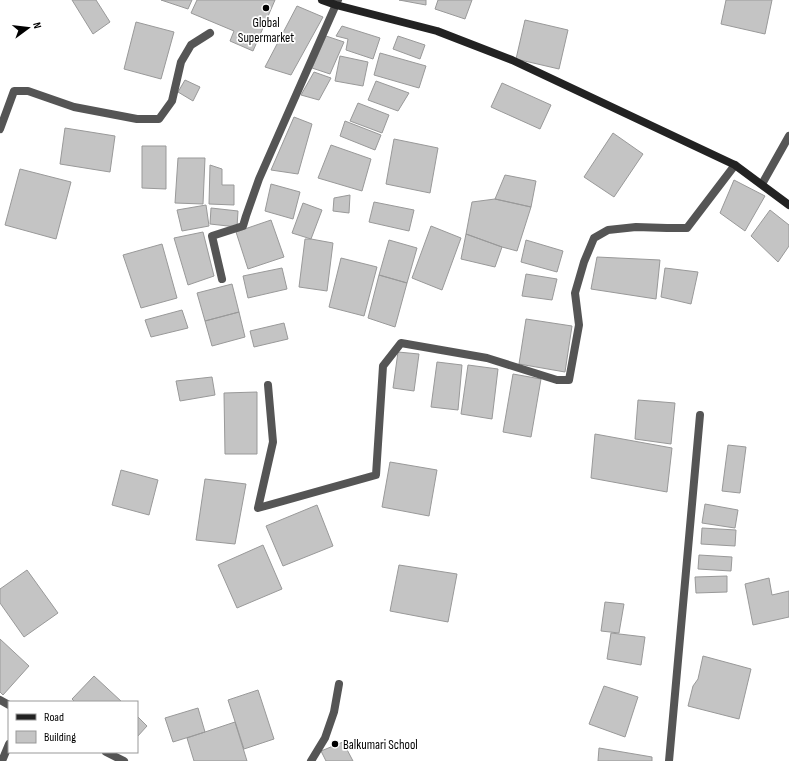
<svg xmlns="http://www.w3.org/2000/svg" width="789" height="761" font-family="'Sofia Sans Condensed',sans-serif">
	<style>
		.building { fill: #c4c4c4; stroke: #999 }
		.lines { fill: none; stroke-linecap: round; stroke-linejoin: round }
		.service { stroke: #555; stroke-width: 8 }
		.minor { stroke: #555; stroke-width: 8 }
		.secondary { stroke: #222; stroke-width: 8 }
		.poi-dot { fill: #000; stroke: #fff; stroke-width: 1.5 }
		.labels { text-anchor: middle; stroke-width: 3.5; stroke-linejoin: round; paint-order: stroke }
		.poi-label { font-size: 13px; fill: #000; stroke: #fff }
	</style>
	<rect width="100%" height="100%" fill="#fff"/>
	<path class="building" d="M 72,0 L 96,0 L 110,22 L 93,34 Z
		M 161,0 L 192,0 L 188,9 Z
		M 197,0 L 275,0 L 253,51 L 230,41 L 234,31 L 191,13 Z
		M 399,0 L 426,0 L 426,5 Z
		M 438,0 L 472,0 L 465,19 L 435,9 Z
		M 726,0 L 772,0 L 765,34 L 721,24 Z
		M 297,6 L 323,17 L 291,75 L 265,67 Z
		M 525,20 L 568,30 L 559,69 L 516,59 Z
		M 136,22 L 174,32 L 161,79 L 124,69 Z
		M 342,26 L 380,38 L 373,59 L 346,50 L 348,39 L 336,36 Z
		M 326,36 L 344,42 L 330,74 L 312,68 Z
		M 398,36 L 425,45 L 420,59 L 393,49 Z
		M 380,53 L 426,66 L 419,88 L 374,75 Z
		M 340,56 L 368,62 L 363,86 L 335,81 Z
		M 314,72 L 331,78 L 319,100 L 301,95 Z
		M 185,80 L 200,87 L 193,101 L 178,92 Z
		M 376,81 L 409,93 L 398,111 L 368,100 Z
		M 502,83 L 551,105 L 540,129 L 491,107 Z
		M 358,103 L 389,115 L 382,133 L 350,121 Z
		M 294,117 L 312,124 L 298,174 L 271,170 Z
		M 345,121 L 381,135 L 375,150 L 340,136 Z
		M 65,128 L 115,136 L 110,172 L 60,164 Z
		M 613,133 L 643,154 L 614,197 L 584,177 Z
		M 394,139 L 438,148 L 430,193 L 386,184 Z
		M 331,145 L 371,159 L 362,191 L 318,178 Z
		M 142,146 L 166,146 L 166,189 L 142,188 Z
		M 178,158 L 205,158 L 203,204 L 175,203 Z
		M 210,165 L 222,169 L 222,185 L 234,185 L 234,205 L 209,204 Z
		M 20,169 L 71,182 L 56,239 L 5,225 Z
		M 505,175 L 536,181 L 531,207 L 495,199 Z
		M 734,180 L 765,196 L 745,231 L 720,213 Z
		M 271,184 L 300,192 L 293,219 L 265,211 Z
		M 350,195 L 349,213 L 333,211 L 334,198 Z
		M 495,199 L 531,207 L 517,251 L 502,247 L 466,234 L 472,202 Z
		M 374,202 L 414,210 L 409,231 L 369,222 Z
		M 303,203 L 322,210 L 311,239 L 292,233 Z
		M 206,205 L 209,226 L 182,231 L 177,210 Z
		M 211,208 L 238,211 L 237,227 L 210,224 Z
		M 770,210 L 789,225 L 789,246 L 778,262 L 751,236 Z
		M 271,220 L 284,257 L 248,269 L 236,232 Z
		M 431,226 L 461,238 L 442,290 L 412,278 Z
		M 203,232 L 214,276 L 188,285 L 174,238 Z
		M 466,234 L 502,247 L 495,267 L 461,259 Z
		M 305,239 L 311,239 L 333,243 L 327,291 L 299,287 Z
		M 389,240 L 417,248 L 407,283 L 379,275 Z
		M 526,240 L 563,251 L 557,272 L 521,262 Z
		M 162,244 L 177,298 L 141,308 L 123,255 Z
		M 597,257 L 660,260 L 656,299 L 591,289 Z
		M 341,258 L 377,267 L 364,316 L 329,307 Z
		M 282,268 L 287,289 L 248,298 L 243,276 Z
		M 665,268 L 698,272 L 691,304 L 661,297 Z
		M 526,274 L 557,279 L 552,300 L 522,296 Z
		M 379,275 L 407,283 L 395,327 L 368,318 Z
		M 232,284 L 239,312 L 205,321 L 197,293 Z
		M 182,310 L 188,328 L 151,337 L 145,320 Z
		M 239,312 L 245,337 L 212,346 L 205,321 Z
		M 526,319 L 572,326 L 565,372 L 519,364 Z
		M 284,323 L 288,339 L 254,347 L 250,331 Z
		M 398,352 L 419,354 L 414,391 L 393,388 Z
		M 437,362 L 462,365 L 458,410 L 431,407 Z
		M 468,365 L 498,369 L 492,419 L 461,414 Z
		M 513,374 L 541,379 L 531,437 L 503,432 Z
		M 212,377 L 215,395 L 180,401 L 176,381 Z
		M 257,392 L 257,454 L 225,454 L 224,393 Z
		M 638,400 L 675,403 L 671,444 L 635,439 Z
		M 595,434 L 672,448 L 667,492 L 591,478 Z
		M 728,445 L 746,447 L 740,493 L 722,491 Z
		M 390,462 L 437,470 L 429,516 L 382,507 Z
		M 121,470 L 158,480 L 149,515 L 112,505 Z
		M 205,479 L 246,484 L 235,544 L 196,540 Z
		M 705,504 L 738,510 L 735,528 L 702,523 Z
		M 317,505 L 333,546 L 283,566 L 266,526 Z
		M 702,528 L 736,530 L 735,546 L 701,544 Z
		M 263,545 L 282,589 L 237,608 L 218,565 Z
		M 699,555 L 732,557 L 731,571 L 698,569 Z
		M 399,565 L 457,574 L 448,622 L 390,611 Z
		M 27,570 L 58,613 L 24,637 L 0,603 L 0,589 Z
		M 727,576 L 727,592 L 696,593 L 695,577 Z
		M 769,578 L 772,595 L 789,591 L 789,617 L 753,625 L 745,584 Z
		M 605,602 L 624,604 L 619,633 L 601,631 Z
		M 611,633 L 645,637 L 641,665 L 607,659 Z
		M 0,639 L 29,666 L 3,695 L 0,692 Z
		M 703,656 L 751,669 L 739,719 L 688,706 L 693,686 L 698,679 Z
		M 94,676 L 122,702 L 75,702 L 72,699 Z
		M 604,686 L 638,697 L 625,737 L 589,724 Z
		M 258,690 L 274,739 L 244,749 L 228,700 Z
		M 198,708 L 205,732 L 173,742 L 165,718 Z
		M 137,716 L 147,726 L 137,737 Z
		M 235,722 L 247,761 L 194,761 L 187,738 Z
		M 343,742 L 353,761 L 326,761 L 321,751 Z
		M 599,748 L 652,757 L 652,761 L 598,761 Z"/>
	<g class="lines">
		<path class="service" d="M 2,761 L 9,744
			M 311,761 L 325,738 L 334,712 L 339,684"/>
		<path class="minor" d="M 0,129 L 14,91 L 28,91 L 74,107 L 137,119 L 159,119 L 172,101 L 181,62 L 191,45 L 210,33
			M 762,184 L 789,136
			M 222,279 L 212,236 L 243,226 L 246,216 L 259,179 L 338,0
			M 268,385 L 273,442 L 258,508 L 376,475 L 383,366 L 401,343 L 487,358 L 557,380 L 569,380 L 579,325 L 575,293 L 584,262 L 594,238 L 608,230 L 636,227 L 667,228 L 687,228 L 735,165
			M 0,700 L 9,705
			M 106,752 L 124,761
			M 669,761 L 700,415"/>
		<path class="secondary" d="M 322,0 L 336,5 L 437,31 L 512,60 L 735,165 L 789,205"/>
	</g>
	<g class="poi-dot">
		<circle cx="266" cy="8" r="4"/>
		<circle cx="335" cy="744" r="4"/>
	</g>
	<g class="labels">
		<g class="poi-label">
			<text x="266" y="27">Global<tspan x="266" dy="15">Supermarket</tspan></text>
			<text x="343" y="749" text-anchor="start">Balkumari School</text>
		</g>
	</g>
	<rect x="8" y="701" width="130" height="52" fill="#ffffff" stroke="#999999"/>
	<rect x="16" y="714" width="20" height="6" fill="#222222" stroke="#999999"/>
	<text x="44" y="721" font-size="12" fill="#000000">Road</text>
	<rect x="16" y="731" width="20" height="12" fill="#c4c4c4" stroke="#999999"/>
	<text x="44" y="741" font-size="12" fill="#000000">Building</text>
	<g transform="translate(28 28) rotate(75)" stroke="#ffffff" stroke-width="3" paint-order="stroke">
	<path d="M0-3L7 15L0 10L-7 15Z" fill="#000000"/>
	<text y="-6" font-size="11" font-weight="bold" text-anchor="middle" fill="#000000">N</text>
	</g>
</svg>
